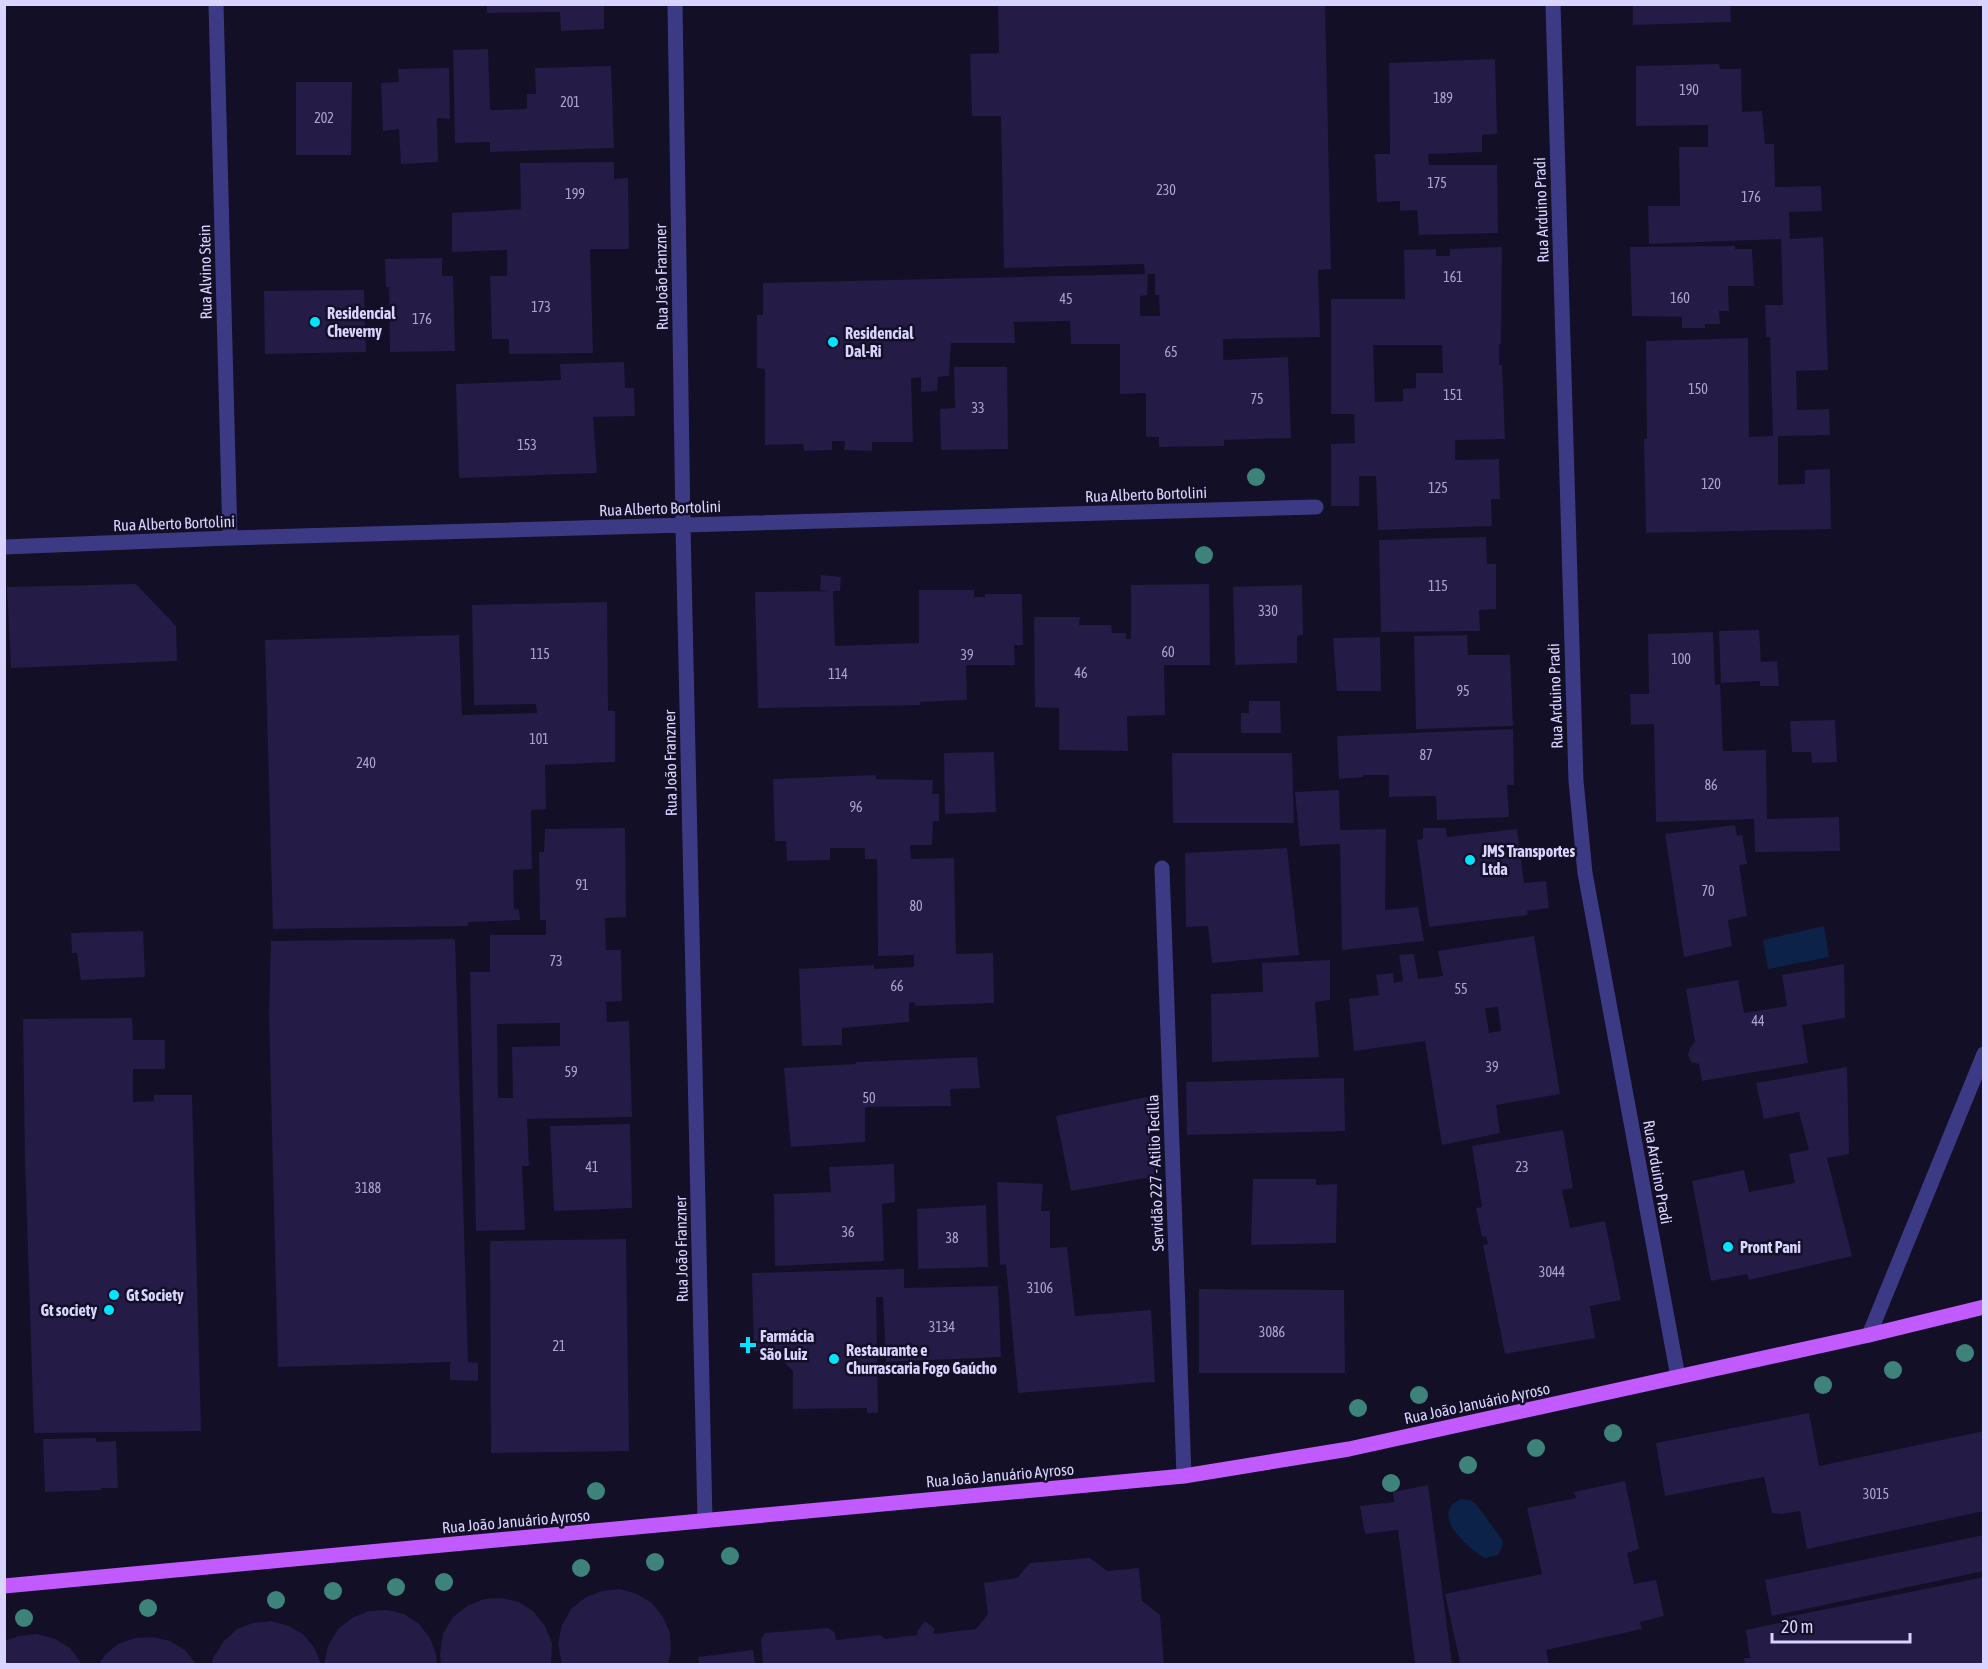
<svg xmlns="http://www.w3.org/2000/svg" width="1988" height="1669" font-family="'Asap Condensed',sans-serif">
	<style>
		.water { fill: #0c2248 }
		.building { fill: #241b47; fill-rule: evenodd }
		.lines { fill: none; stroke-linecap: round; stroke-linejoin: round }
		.minor { stroke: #3d3a85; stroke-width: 15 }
		.major { stroke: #c25bff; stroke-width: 15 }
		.tree { fill: #3d827b }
		.poi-dot { fill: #00e5ff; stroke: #130f26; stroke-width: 2 }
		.labels { text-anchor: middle; stroke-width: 5; stroke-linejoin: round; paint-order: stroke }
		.number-label { font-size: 14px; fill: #aca6d1 }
		.street-label { font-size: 16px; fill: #d9d4ff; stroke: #130f26 }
		.poi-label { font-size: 16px; font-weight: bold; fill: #d9d4ff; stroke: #130f26; text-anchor: start }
	</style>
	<rect width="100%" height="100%" fill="#130f26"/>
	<path class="water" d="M 1824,926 L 1829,957 L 1768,969 L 1763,940 Z
		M 1461,1499 L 1470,1500 L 1476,1504 L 1503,1541 L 1502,1547 L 1498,1555 L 1485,1558 C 1472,1551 1437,1522 1452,1505 C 1455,1502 1458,1501 1461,1499 Z"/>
	<path class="building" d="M 487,4 L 604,4 L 604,29 L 561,31 L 560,12 L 487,13 Z
		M 998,4 L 1325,4 L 1331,269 L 1318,270 L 1320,337 L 1223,339 L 1223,360 L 1288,357 L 1291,438 L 1224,440 L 1224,446 L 1159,447 L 1159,437 L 1146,437 L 1146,393 L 1120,394 L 1120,344 L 1071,344 L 1070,321 L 1014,322 L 1015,343 L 951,343 L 949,376 L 938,377 L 937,391 L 921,392 L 921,377 L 911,378 L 913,442 L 872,442 L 872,451 L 844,450 L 845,441 L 832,441 L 832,450 L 804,451 L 803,444 L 765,445 L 765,369 L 757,368 L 757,315 L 763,315 L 763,283 L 1145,274 L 1144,264 L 1004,268 L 1001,116 L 972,116 L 970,54 L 999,53 ZM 1148,274 L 1155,274 L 1155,295 L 1159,295 L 1160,316 L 1140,316 L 1140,296 L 1147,295 Z
		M 1633,4 L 1730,4 L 1731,22 L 1633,25 Z
		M 488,49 L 490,110 L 527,109 L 527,94 L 536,94 L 535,68 L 611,66 L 614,148 L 490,152 L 490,142 L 455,143 L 453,50 Z
		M 1495,59 L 1497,134 L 1482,135 L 1482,152 L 1428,154 L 1429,165 L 1497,165 L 1498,233 L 1419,235 L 1417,210 L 1400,211 L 1400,201 L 1377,202 L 1375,154 L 1390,154 L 1389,63 Z
		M 1719,64 L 1720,69 L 1741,69 L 1742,112 L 1762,111 L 1765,144 L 1774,144 L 1775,187 L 1821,186 L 1822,211 L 1789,212 L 1790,239 L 1823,237 L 1828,370 L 1796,371 L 1797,410 L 1829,409 L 1830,435 L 1778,436 L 1778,485 L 1805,484 L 1805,470 L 1830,469 L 1831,529 L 1646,533 L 1644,439 L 1647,439 L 1646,341 L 1748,338 L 1749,437 L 1773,436 L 1770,337 L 1766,337 L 1765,305 L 1783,305 L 1781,239 L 1649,244 L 1648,206 L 1680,206 L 1679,147 L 1708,147 L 1708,125 L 1636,126 L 1636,66 Z
		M 449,68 L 450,119 L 437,118 L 438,162 L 401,164 L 399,129 L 383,131 L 381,83 L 399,82 L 398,69 Z
		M 296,82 L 352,82 L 351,155 L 296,155 Z
		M 614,162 L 614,179 L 628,178 L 629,249 L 590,249 L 593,353 L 509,354 L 509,339 L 492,339 L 490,276 L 507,276 L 507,250 L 452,252 L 452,213 L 521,209 L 520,163 Z
		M 1735,246 L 1735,249 L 1752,249 L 1754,286 L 1728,286 L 1729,311 L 1719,311 L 1720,324 L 1705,324 L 1705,328 L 1682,328 L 1682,317 L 1632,316 L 1630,247 Z
		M 1502,247 L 1501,345 L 1499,344 L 1499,365 L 1502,365 L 1505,439 L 1455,440 L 1455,460 L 1499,459 L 1500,499 L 1491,499 L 1492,526 L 1378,530 L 1376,476 L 1359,476 L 1359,506 L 1331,506 L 1331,444 L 1355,443 L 1354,414 L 1331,414 L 1331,299 L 1405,299 L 1404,250 L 1436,249 L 1436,256 L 1450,256 L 1450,249 ZM 1373,345 L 1442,345 L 1443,373 L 1416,373 L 1416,388 L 1403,389 L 1403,401 L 1375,402 Z
		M 442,258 L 442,276 L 453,276 L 455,351 L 390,352 L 389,287 L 386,287 L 385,259 Z
		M 364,290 L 366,352 L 265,354 L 264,291 Z
		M 624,362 L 625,388 L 634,388 L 635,416 L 593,417 L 597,473 L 459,478 L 456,384 L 561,380 L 560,364 Z
		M 954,367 L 1007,367 L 1008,449 L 941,450 L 940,409 L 955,408 Z
		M 1486,537 L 1487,564 L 1496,564 L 1496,609 L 1479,610 L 1480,631 L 1381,632 L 1379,540 Z
		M 821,575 L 841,577 L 840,591 L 833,591 L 835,646 L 919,643 L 919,590 L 974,590 L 974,597 L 985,597 L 985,594 L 1022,594 L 1023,645 L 1014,645 L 1015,665 L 966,665 L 967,700 L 920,702 L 921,705 L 758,708 L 755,592 L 830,591 L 820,590 Z
		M 136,584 L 176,626 L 177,661 L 11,668 L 7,587 Z
		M 1209,584 L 1210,665 L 1164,665 L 1165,715 L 1127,716 L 1128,751 L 1059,750 L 1059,708 L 1035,707 L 1034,617 L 1080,617 L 1079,625 L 1111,625 L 1112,633 L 1126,633 L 1126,639 L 1131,639 L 1131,585 Z
		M 1302,585 L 1303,635 L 1297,636 L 1297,663 L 1235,665 L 1233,587 Z
		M 607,602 L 608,711 L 615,711 L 615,762 L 545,765 L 546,809 L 531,810 L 532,869 L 513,870 L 514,909 L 519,910 L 520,920 L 468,922 L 468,926 L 273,929 L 265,640 L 459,635 L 462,715 L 537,713 L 536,704 L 474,705 L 472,605 Z
		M 1759,630 L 1761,662 L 1777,661 L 1779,686 L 1760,686 L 1760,681 L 1721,683 L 1719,631 Z
		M 1713,632 L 1715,685 L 1720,684 L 1723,751 L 1766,750 L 1767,819 L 1839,817 L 1840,851 L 1755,852 L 1754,819 L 1656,822 L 1654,724 L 1631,725 L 1630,694 L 1649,694 L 1648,634 Z
		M 1467,635 L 1468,655 L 1510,655 L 1513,726 L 1416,729 L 1414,636 Z
		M 1380,637 L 1381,691 L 1337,691 L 1333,638 Z
		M 1249,701 L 1280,701 L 1281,733 L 1241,733 L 1241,713 L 1249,713 Z
		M 1835,720 L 1837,762 L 1812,763 L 1811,752 L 1792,752 L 1790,721 Z
		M 1513,729 L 1514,785 L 1507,785 L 1509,817 L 1437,820 L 1436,796 L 1389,797 L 1389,775 L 1363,775 L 1363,777 L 1339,779 L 1337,736 Z
		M 994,752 L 996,812 L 945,814 L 944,753 Z
		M 1172,753 L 1292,753 L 1294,823 L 1173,823 Z
		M 876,775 L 876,779 L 933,780 L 932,794 L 939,794 L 939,821 L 933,821 L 932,845 L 910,845 L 911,859 L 954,858 L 956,954 L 993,953 L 994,1003 L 915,1006 L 914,1002 L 909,1003 L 909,1022 L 842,1028 L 842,1045 L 802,1046 L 799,969 L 874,965 L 874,969 L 914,967 L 914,955 L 878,956 L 877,859 L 865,859 L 865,848 L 830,848 L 830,860 L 787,861 L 786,841 L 775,841 L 773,779 Z
		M 1339,790 L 1340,830 L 1386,829 L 1385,910 L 1418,907 L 1424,941 L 1342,950 L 1340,844 L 1300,846 L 1295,792 Z
		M 1735,825 L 1737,836 L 1742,835 L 1747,864 L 1739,865 L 1747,916 L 1728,920 L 1732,946 L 1684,957 L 1665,834 Z
		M 625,828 L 626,917 L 605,918 L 606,950 L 621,950 L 622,1001 L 606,1002 L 607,1022 L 629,1021 L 632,1117 L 527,1119 L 529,1166 L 522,1166 L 525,1230 L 476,1231 L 470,972 L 490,972 L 490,935 L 546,935 L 546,920 L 540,920 L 539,852 L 544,852 L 545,829 ZM 560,1023 L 560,1046 L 512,1047 L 513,1098 L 498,1098 L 497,1024 Z
		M 1423,828 L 1446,828 L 1447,837 L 1517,829 L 1524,883 L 1546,881 L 1549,908 L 1527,911 L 1528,915 L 1429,927 L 1417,840 L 1423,839 Z
		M 1287,848 L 1299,955 L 1212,963 L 1208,926 L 1186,927 L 1185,853 Z
		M 143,931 L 145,977 L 81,980 L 77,953 L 72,953 L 71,933 Z
		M 1534,936 L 1560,1094 L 1496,1105 L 1500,1133 L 1442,1145 L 1425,1041 L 1354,1051 L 1349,999 L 1379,995 L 1376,975 L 1393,973 L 1394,983 L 1403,981 L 1399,955 L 1414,954 L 1418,979 L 1443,976 L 1438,951 ZM 1498,1007 L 1501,1031 L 1489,1033 L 1485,1008 Z
		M 455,939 L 468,1362 L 478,1363 L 478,1381 L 450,1380 L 450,1362 L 278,1367 L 269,1014 L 271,941 Z
		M 1330,960 L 1330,1000 L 1315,1002 L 1319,1057 L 1212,1062 L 1211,994 L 1263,992 L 1262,963 Z
		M 1844,964 L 1845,1018 L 1802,1025 L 1808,1063 L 1702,1081 L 1699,1064 L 1691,1062 L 1688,1055 L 1690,1048 L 1695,1042 L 1686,989 L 1738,980 L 1744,1013 L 1787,1006 L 1782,975 Z
		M 132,1018 L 133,1040 L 165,1040 L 165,1069 L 133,1069 L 133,1102 L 154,1101 L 154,1095 L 192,1095 L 201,1431 L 34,1433 L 25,1160 L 23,1019 Z
		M 977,1057 L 980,1088 L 950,1089 L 951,1106 L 865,1107 L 865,1142 L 791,1147 L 784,1068 L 856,1064 L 856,1062 Z
		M 1847,1067 L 1849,1154 L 1827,1158 L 1852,1256 L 1749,1280 L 1747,1274 L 1711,1281 L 1692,1181 L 1744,1170 L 1749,1192 L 1795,1183 L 1789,1154 L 1809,1150 L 1799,1112 L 1764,1119 L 1756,1083 Z
		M 1344,1078 L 1345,1131 L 1187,1135 L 1186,1082 Z
		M 1156,1095 L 1157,1130 L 1150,1131 L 1158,1176 L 1071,1191 L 1056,1116 Z
		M 630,1124 L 632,1208 L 554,1211 L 550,1126 Z
		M 1563,1130 L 1573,1188 L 1562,1190 L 1570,1228 L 1605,1221 L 1621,1300 L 1590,1306 L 1595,1338 L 1505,1354 L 1483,1245 L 1488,1244 L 1486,1236 L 1482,1237 L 1476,1208 L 1482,1207 L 1472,1146 Z
		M 894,1164 L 895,1202 L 882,1204 L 884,1261 L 775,1266 L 774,1194 L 831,1192 L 829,1167 Z
		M 1253,1179 L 1316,1179 L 1316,1185 L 1337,1184 L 1336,1243 L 1251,1245 Z
		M 997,1182 L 1043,1184 L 1041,1211 L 1050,1211 L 1050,1248 L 1067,1247 L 1075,1316 L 1151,1310 L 1155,1382 L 1018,1393 L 1006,1264 L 1000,1265 Z
		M 986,1205 L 988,1267 L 918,1269 L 917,1209 Z
		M 626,1239 L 629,1451 L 491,1453 L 490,1241 Z
		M 904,1269 L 904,1288 L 998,1286 L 1001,1357 L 886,1362 L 883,1297 L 876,1297 L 878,1413 L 867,1413 L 867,1408 L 793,1409 L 793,1371 L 772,1351 L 754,1351 L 752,1273 Z
		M 1199,1289 L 1344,1290 L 1345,1373 L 1199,1373 Z
		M 1809,1413 L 1819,1466 L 1984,1431 L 1984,1511 L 1807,1549 L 1800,1511 L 1782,1514 L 1772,1513 L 1764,1477 L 1665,1496 L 1656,1443 Z
		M 96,1438 L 96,1442 L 116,1441 L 118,1488 L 101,1488 L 101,1490 L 45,1492 L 43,1439 Z
		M 1625,1481 L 1639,1549 L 1627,1553 L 1634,1584 L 1656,1580 L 1664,1616 L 1640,1622 L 1642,1629 L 1546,1650 L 1549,1664 L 1456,1664 L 1460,1662 L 1445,1594 L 1542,1574 L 1527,1508 L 1576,1498 L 1574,1492 Z
		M 1428,1485 L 1452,1664 L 1415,1664 L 1398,1530 L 1365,1534 L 1360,1506 L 1394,1502 L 1393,1492 Z
		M 1984,1535 L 1984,1571 L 1772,1616 L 1765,1580 Z
		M 1090,1558 L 1107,1571 L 1139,1568 L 1142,1601 L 1160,1615 L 1164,1664 L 763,1664 L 761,1639 L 765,1633 L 829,1628 L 835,1633 L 836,1640 L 880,1635 L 885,1639 L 917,1635 L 918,1630 L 925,1621 L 934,1628 L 934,1634 L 976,1629 L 988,1614 L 984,1583 L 1017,1578 L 1030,1563 Z
		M 1984,1577 L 1984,1664 L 1745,1664 L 1744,1658 L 1750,1658 L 1746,1630 L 1783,1622 L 1782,1618 Z
		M 620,1589 L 637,1594 L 652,1603 L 663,1617 L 670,1633 L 671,1651 L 668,1664 L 562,1664 L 558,1644 L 562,1625 L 571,1609 L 586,1597 L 602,1591 Z
		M 501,1598 L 519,1602 L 534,1612 L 545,1626 L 552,1643 L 551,1664 L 441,1664 L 440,1653 L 443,1634 L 453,1617 L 467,1606 L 484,1599 Z
		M 387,1610 L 404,1614 L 419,1624 L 430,1638 L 436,1654 L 437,1664 L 324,1664 L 328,1646 L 338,1629 L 352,1618 L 369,1611 Z
		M 271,1621 L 289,1626 L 304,1635 L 315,1649 L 321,1664 L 212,1664 L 213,1658 L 224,1641 L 237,1629 L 253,1623 Z
		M 37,1634 L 55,1639 L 70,1648 L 82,1664 L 4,1664 L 4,1641 L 19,1636 Z
		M 152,1637 L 170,1641 L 185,1650 L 196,1664 L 99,1664 L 105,1655 L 118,1644 L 135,1638 Z
		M 753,1650 L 755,1664 L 699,1664 L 698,1657 Z"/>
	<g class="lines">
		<path class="minor" d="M 216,4 L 230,538
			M 675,4 L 683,526 L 705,1521
			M 1553,4 L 1576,781 L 1585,873 L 1678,1377
			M 4,547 L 230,538 L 1316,507
			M 1162,868 L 1184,1476
			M 1869,1335 L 1984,1054"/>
		<path class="major" d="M 4,1586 L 1184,1476 L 1349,1449 L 1869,1335 L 1984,1307"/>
	</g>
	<g class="tree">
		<circle cx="1256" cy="477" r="9"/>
		<circle cx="1204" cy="555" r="9"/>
		<circle cx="1965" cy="1353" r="9"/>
		<circle cx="1893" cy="1370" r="9"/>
		<circle cx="1823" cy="1385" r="9"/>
		<circle cx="1419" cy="1395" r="9"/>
		<circle cx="1358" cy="1408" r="9"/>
		<circle cx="1613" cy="1433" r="9"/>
		<circle cx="1536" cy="1448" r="9"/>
		<circle cx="1468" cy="1465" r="9"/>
		<circle cx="1391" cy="1483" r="9"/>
		<circle cx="596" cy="1491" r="9"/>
		<circle cx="730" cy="1556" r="9"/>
		<circle cx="655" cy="1562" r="9"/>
		<circle cx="581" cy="1568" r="9"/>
		<circle cx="444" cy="1582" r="9"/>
		<circle cx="396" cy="1587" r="9"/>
		<circle cx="333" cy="1591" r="9"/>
		<circle cx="276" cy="1600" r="9"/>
		<circle cx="148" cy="1608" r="9"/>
		<circle cx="24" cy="1618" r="9"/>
	</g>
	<g class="poi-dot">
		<circle cx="315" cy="322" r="6"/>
		<circle cx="833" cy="342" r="6"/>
		<circle cx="1470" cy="860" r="6"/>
		<circle cx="1728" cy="1247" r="6"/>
		<circle cx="114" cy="1295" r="6"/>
		<circle cx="109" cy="1310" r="6"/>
		<path d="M745 1336h6v6h6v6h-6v6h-6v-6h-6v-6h6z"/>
		<circle cx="834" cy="1359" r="6"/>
	</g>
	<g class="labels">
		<g class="number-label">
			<text x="1689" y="95">190</text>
			<text x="1443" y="103">189</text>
			<text x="570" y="107">201</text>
			<text x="324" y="123">202</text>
			<text x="1437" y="188">175</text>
			<text x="1166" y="195">230</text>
			<text x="575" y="199">199</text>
			<text x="1751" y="202">176</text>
			<text x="1453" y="282">161</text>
			<text x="1680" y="303">160</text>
			<text x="1066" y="304">45</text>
			<text x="541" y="312">173</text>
			<text x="422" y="324">176</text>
			<text x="1171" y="357">65</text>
			<text x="1698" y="394">150</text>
			<text x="1453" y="400">151</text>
			<text x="1257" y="404">75</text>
			<text x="978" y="413">33</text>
			<text x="527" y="450">153</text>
			<text x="1711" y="489">120</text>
			<text x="1438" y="493">125</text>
			<text x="1438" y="591">115</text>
			<text x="1268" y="616">330</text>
			<text x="1168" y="657">60</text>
			<text x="540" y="659">115</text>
			<text x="967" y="660">39</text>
			<text x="1681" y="664">100</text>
			<text x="1081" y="678">46</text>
			<text x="838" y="679">114</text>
			<text x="1463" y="696">95</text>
			<text x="539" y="744">101</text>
			<text x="1426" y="760">87</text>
			<text x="366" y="768">240</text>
			<text x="1711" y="790">86</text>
			<text x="856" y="812">96</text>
			<text x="582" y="890">91</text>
			<text x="1708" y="896">70</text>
			<text x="916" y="911">80</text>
			<text x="556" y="966">73</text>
			<text x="897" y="991">66</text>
			<text x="1461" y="994">55</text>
			<text x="1758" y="1026">44</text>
			<text x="1492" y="1072">39</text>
			<text x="571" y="1077">59</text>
			<text x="869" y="1103">50</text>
			<text x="592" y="1172">41</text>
			<text x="1522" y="1172">23</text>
			<text x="368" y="1193">3188</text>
			<text x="848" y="1237">36</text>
			<text x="952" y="1243">38</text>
			<text x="1552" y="1277">3044</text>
			<text x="1040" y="1293">3106</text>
			<text x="942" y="1332">3134</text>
			<text x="1272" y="1337">3086</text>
			<text x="559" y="1351">21</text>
			<text x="1876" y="1499">3015</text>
		</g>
		<g class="street-label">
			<text transform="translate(1541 210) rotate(-92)" y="6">Rua Arduino Pradi</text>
			<text transform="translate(205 272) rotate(-91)" y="6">Rua Alvino Stein</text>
			<text transform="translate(661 277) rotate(-91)" y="6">Rua João Franzner</text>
			<text transform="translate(1146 494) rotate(-2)" y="6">Rua Alberto Bortolini</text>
			<text transform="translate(660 508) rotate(-2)" y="6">Rua Alberto Bortolini</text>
			<text transform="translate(174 523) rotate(-2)" y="6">Rua Alberto Bortolini</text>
			<text transform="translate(1555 696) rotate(-92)" y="6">Rua Arduino Pradi</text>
			<text transform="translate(670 763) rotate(-91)" y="6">Rua João Franzner</text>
			<text transform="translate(1658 1172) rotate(80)" y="6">Rua Arduino Pradi</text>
			<text transform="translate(1155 1173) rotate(-92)" y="6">Servidão 227 - Atilio Tecilla</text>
			<text transform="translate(681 1249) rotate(-91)" y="6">Rua João Franzner</text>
			<text transform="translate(1477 1403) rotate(-12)" y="6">Rua João Januário Ayroso</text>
			<text transform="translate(1000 1475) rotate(-5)" y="6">Rua João Januário Ayroso</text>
			<text transform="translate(516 1521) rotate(-5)" y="6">Rua João Januário Ayroso</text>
		</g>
		<g class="poi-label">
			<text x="327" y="319">Residencial<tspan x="327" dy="18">Cheverny</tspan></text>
			<text x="845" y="339">Residencial<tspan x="845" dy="18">Dal-Ri</tspan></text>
			<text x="1482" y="857">JMS Transportes<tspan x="1482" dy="18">Ltda</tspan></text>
			<text x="1740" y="1253">Pront Pani</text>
			<text x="126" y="1301">Gt Society</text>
			<text x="97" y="1316" text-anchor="end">Gt society</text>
			<text x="760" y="1342">Farmácia<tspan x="760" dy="18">São Luiz</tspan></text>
			<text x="846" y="1356">Restaurante e<tspan x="846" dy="18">Churrascaria Fogo Gaúcho</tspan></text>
		</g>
	</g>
	<rect width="1988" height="1669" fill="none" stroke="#d9d4ff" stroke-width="12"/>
	<path d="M1772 1633v9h138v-9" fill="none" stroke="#d9d4ff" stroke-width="3"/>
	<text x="1781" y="1633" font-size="18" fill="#d9d4ff" stroke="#130f26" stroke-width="4.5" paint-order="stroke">20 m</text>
</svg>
